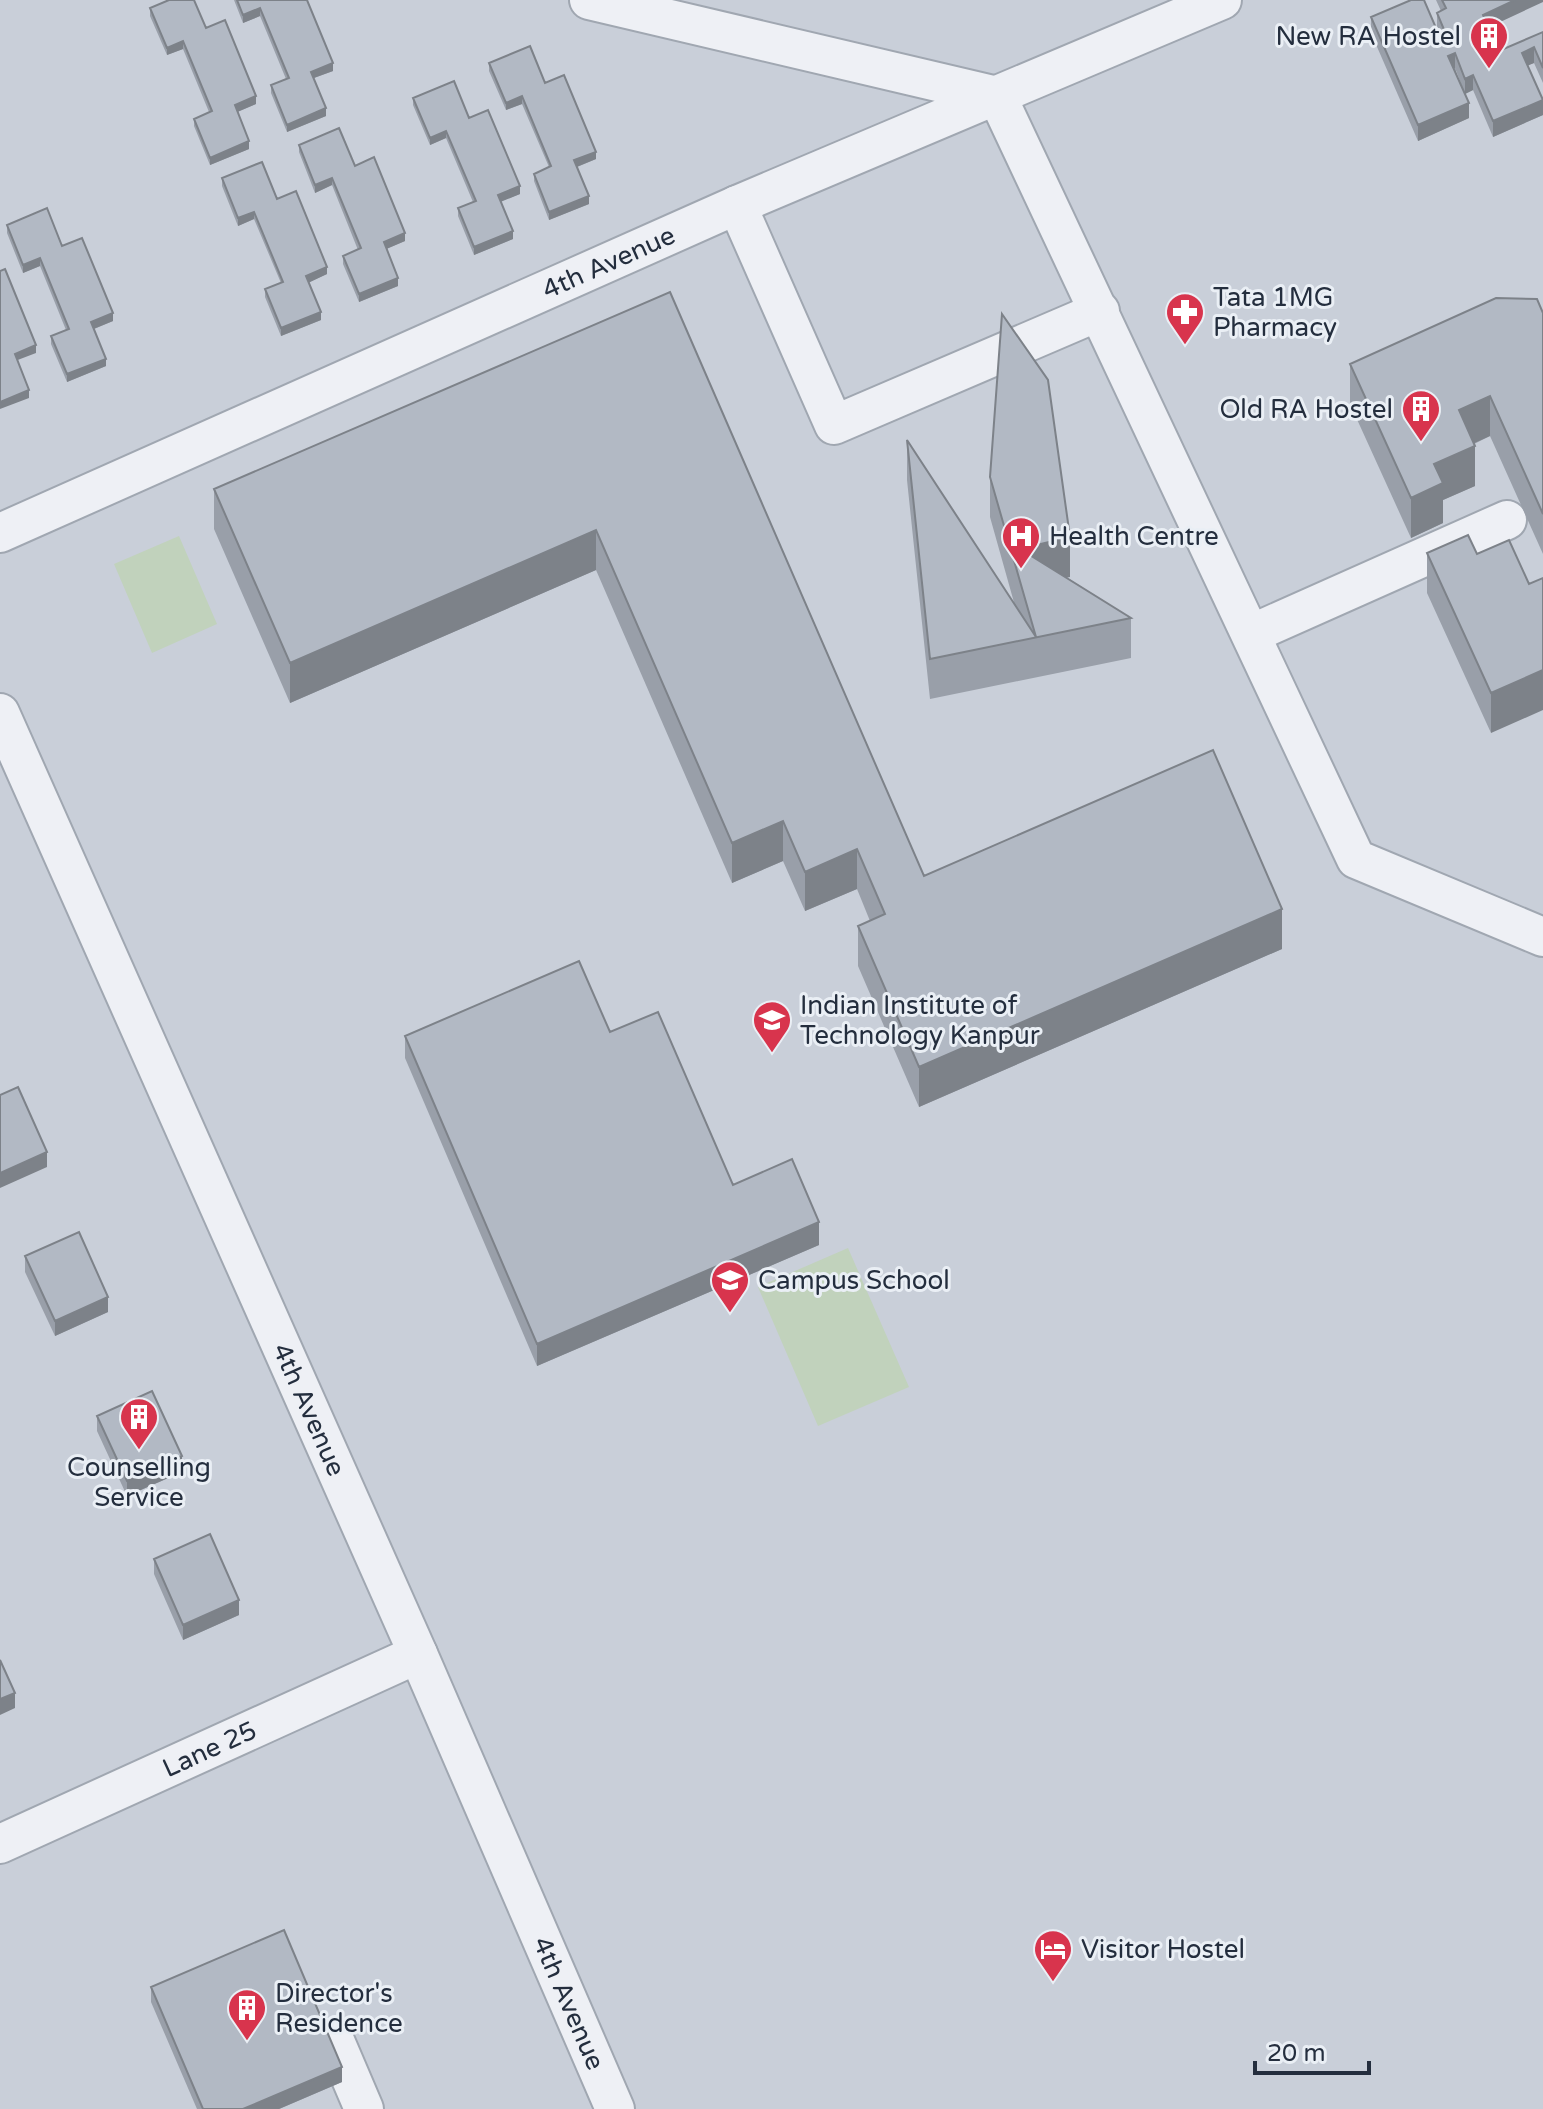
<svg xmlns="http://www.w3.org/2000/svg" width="1543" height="2109" font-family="'Varela Round',sans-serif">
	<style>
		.built { fill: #c9cfd9 }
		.green { fill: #c1d2bc }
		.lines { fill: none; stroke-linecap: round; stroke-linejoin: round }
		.minor-casing { stroke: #a0a7b1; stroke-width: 42 }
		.minor { stroke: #eef0f5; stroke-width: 38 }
		.wall { fill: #999fa9 }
		.shaded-wall { fill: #7d8289 }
		.building { fill: #b2b9c4; stroke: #7d8289; stroke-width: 2 }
		.labels { text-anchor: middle; stroke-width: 6; stroke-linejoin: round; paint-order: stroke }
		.poi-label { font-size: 26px; fill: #242e3e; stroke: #eaeff5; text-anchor: start }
		.street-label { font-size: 26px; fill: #242e3e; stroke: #eaeff5 }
	</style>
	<rect width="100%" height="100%" fill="#dbe0e7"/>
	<path class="built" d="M 0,0 L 1543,0 L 1543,2109 L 0,2109 Z"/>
	<path class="green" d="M 179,536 L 217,624 L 152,653 L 114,564 Z
		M 848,1248 L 909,1387 L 818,1426 L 758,1287 Z"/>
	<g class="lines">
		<g class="minor-casing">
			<g id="minor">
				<path d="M 589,0 L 997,96"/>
				<path d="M 997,96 L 1356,859 L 1543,937"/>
				<path d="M 737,205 L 834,425 L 1100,311"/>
				<path id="s1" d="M 0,533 L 737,205 L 1222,0"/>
				<path d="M 1251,634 L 1507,520"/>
				<path id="s2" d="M 0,713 L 418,1654 L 615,2109"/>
				<path id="s3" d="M 0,1844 L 418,1654"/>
				<path d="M 335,2041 L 364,2109"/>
			</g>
		</g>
		<use href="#minor" class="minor"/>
	</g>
	<path class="wall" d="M 234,0 L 307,0 L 333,71 L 314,78 L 326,116 L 287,132 L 271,93 L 271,85 L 286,79 L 260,16 L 243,23 Z
		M 1436,0 L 1543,0 L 1488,27 L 1499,51 L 1543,32 L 1543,83 L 1534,63 L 1528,65 L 1543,115 L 1493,137 L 1473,90 L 1465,94 L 1455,68 L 1469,118 L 1418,141 L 1371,33 L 1371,17 L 1437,28 L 1437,13 L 1441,11 Z
		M 150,8 L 206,28 L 256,104 L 237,112 L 249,149 L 210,165 L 194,126 L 194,119 L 209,112 L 183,49 L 167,55 L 150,16 Z
		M 489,63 L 545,83 L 596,159 L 577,167 L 589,204 L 549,220 L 534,181 L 534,174 L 549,167 L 522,104 L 506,110 L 489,71 Z
		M 413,98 L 469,118 L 520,194 L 501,201 L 513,239 L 474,255 L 458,216 L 458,208 L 473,202 L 446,138 L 430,145 L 413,105 Z
		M 299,145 L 355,166 L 405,241 L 386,249 L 398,286 L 359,302 L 343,264 L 343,256 L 358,250 L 332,185 L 315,193 L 299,152 Z
		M 222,178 L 277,199 L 327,274 L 309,282 L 321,320 L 281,336 L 265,297 L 265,289 L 281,283 L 254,219 L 238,226 L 222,186 Z
		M 7,225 L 62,246 L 113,321 L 94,329 L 106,366 L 67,382 L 51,344 L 51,336 L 66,330 L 40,266 L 23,273 L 7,233 Z
		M 670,292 L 924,876 L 1282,949 L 919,1107 L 858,966 L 858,926 L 870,921 L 857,889 L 805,911 L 783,861 L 732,883 L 596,570 L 290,703 L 214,529 L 214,489 Z
		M 1543,313 L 1543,554 L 1490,436 L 1474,444 L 1475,486 L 1443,500 L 1443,523 L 1411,538 L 1350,404 L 1350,364 Z
		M 907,440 L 1015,606 L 990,517 L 990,477 L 1070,577 L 1066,577 L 1131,618 L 1131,658 L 930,699 L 907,480 Z
		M 1427,553 L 1477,554 L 1529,584 L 1491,733 L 1427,593 Z
		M 610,1032 L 733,1185 L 819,1245 L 537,1366 L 405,1058 L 405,1036 Z
		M 25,1256 L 108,1312 L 55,1336 L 25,1272 Z
		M 97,1416 L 182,1472 L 127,1496 L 97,1431 Z
		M 154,1559 L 239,1615 L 183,1640 L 154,1574 Z
		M 151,1987 L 342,2082 L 279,2109 L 197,2109 L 151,2002 Z"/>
	<path class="shaded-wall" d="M 1515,0 L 1543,0 L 1543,2 L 1483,30 L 1483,15 Z
		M 260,8 L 260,16 L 243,23 L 243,15 Z
		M 183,41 L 183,49 L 167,55 L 167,48 Z
		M 1534,47 L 1534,63 L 1522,68 L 1522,53 Z
		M 1455,53 L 1455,68 L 1448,71 L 1448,56 Z
		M 333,63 L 333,71 L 311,79 L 311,72 Z
		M 1473,75 L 1473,90 L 1465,94 L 1465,79 Z
		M 256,96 L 256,104 L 235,113 L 235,105 Z
		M 522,96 L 522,104 L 506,110 L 506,103 Z
		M 1543,100 L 1543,115 L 1493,137 L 1493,121 Z
		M 1469,103 L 1469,118 L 1418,141 L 1418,125 Z
		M 326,108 L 326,116 L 287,132 L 287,125 Z
		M 446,131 L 446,138 L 430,145 L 430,138 Z
		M 249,141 L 249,149 L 210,165 L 210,158 Z
		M 596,152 L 596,159 L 574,168 L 574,160 Z
		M 332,178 L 332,185 L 315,193 L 315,185 Z
		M 520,186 L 520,194 L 498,203 L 498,195 Z
		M 589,196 L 589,204 L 549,220 L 549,212 Z
		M 254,212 L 254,219 L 238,226 L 238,218 Z
		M 513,231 L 513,239 L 474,255 L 474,247 Z
		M 405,233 L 405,241 L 384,250 L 384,242 Z
		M 40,258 L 40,266 L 23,273 L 23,265 Z
		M 327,267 L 327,274 L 306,284 L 306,276 Z
		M 398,278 L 398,286 L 359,302 L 359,294 Z
		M 321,312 L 321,320 L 281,336 L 281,328 Z
		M 113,313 L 113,321 L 91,330 L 91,322 Z
		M 36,345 L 36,353 L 15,361 L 15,354 Z
		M 106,359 L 106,366 L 67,382 L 67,374 Z
		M 29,390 L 29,398 L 0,409 L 0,402 Z
		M 1490,396 L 1490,436 L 1459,450 L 1459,410 Z
		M 1475,446 L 1475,486 L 1443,500 L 1443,523 L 1411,538 L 1411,498 L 1434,464 Z
		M 596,530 L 596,570 L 290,703 L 290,663 Z
		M 1070,537 L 1070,577 L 1022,588 L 1020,549 Z
		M 1543,670 L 1543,710 L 1491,733 L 1491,693 Z
		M 783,821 L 783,861 L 732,883 L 732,843 Z
		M 857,849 L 857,889 L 805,911 L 805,872 Z
		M 1282,909 L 1282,949 L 919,1107 L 919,1067 Z
		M 47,1152 L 47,1167 L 0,1188 L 0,1173 Z
		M 819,1222 L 819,1245 L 537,1366 L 537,1344 Z
		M 108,1297 L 108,1312 L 55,1336 L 55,1321 Z
		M 182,1456 L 182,1472 L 127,1496 L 127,1481 Z
		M 239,1600 L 239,1615 L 183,1640 L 183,1625 Z
		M 15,1693 L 15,1708 L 0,1715 L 0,1699 Z
		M 342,2067 L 342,2082 L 279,2109 L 243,2109 Z"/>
	<path class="building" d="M 169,0 L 194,0 L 206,28 L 225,20 L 256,96 L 235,105 L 249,141 L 210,158 L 194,119 L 212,111 L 183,41 L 167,48 L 150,8 Z
		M 237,0 L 307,0 L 333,63 L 311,72 L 326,108 L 287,125 L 271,85 L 289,78 L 260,8 L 243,15 Z
		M 1411,0 L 1424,0 L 1442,42 L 1448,39 L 1437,13 L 1446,8 L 1442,0 L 1515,0 L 1483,15 L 1499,51 L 1543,32 L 1543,68 L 1534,47 L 1522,53 L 1543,100 L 1493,121 L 1473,75 L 1465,79 L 1455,53 L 1448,56 L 1469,103 L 1418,125 L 1371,17 Z
		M 530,46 L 545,83 L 564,75 L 596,152 L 574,160 L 589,196 L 549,212 L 534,174 L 551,166 L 522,96 L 506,103 L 489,63 Z
		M 454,81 L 469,118 L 488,110 L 520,186 L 498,195 L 513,231 L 474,247 L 458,208 L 476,201 L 446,131 L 430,138 L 413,98 Z
		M 339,128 L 355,166 L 374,157 L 405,233 L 384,242 L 398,278 L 359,294 L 343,256 L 361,248 L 332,178 L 315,185 L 299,145 Z
		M 262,162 L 277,199 L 296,191 L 327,267 L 306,276 L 321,312 L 281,328 L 265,289 L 283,282 L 254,212 L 238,218 L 222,178 Z
		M 47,208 L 62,246 L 82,238 L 113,313 L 91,322 L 106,359 L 67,374 L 51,336 L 69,329 L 40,258 L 23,265 L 7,225 Z
		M 5,269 L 36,345 L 15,354 L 29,390 L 0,402 L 0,271 Z
		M 670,292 L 924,876 L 1213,750 L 1282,909 L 919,1067 L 858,926 L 885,914 L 857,849 L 805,872 L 783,821 L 732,843 L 596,530 L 290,663 L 214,489 Z
		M 1496,298 L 1537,299 L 1543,313 L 1543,514 L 1490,396 L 1459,410 L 1475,446 L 1434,464 L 1443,483 L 1411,498 L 1350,364 Z
		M 1002,314 L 1048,380 L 1070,537 L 1020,549 L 1131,618 L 930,659 L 907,440 L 1036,637 L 990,477 Z
		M 1468,535 L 1477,554 L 1509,540 L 1529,584 L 1543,578 L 1543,670 L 1491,693 L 1427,553 Z
		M 579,961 L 610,1032 L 658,1012 L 733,1185 L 792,1159 L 819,1222 L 537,1344 L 405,1036 Z
		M 18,1087 L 47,1152 L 0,1173 L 0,1095 Z
		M 79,1232 L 108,1297 L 55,1321 L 25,1256 Z
		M 152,1391 L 182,1456 L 127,1481 L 97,1416 Z
		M 210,1534 L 239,1600 L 183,1625 L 154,1559 Z
		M 0,1660 L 15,1693 L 0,1699 Z
		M 284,1930 L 342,2067 L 243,2109 L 203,2109 L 151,1987 Z"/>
	<defs>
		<g id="building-pin" transform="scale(2)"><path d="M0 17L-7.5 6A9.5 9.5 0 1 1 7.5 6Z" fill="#d8344d" stroke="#eaeff5"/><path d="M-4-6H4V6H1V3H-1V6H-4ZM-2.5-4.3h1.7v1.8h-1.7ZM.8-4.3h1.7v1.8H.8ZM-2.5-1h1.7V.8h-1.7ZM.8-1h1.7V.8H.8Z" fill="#fff"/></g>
		<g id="pharmacy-pin" transform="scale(2)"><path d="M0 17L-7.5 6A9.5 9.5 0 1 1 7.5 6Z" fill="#d8344d" stroke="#eaeff5"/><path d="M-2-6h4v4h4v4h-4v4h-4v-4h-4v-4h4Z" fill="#fff"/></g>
		<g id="hospital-pin" transform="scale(2)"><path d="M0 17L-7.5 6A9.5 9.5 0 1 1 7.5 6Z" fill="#d8344d" stroke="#eaeff5"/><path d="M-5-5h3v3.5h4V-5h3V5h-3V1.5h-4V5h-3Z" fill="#fff"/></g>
		<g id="university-pin" transform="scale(2)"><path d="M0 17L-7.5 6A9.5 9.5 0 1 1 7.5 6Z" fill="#d8344d" stroke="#eaeff5"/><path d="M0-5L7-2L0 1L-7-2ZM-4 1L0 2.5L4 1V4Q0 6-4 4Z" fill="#fff"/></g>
		<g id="school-pin" transform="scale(2)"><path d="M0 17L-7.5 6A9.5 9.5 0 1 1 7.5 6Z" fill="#d8344d" stroke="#eaeff5"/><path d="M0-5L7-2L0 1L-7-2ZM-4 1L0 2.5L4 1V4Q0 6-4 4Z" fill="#fff"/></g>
		<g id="hotel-pin" transform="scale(2)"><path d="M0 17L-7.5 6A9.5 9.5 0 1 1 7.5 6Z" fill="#d8344d" stroke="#eaeff5"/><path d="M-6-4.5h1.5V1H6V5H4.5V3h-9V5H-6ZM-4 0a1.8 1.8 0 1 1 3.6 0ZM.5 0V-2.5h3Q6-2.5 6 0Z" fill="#fff"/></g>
	</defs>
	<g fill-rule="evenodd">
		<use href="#building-pin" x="1489" y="36"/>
		<use href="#pharmacy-pin" x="1185" y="312"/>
		<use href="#building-pin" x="1421" y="409"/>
		<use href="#hospital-pin" x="1021" y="536"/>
		<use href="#university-pin" x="772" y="1020"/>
		<use href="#school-pin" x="730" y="1280"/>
		<use href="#building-pin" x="139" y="1417"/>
		<use href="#hotel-pin" x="1053" y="1949"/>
		<use href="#building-pin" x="247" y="2008"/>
	</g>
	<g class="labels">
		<g class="poi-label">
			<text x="1461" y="45" text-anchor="end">New RA Hostel</text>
			<text x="1213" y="306">Tata 1MG<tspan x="1213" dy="30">Pharmacy</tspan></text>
			<text x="1393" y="418" text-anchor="end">Old RA Hostel</text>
			<text x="1049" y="545">Health Centre</text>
			<text x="800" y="1014">Indian Institute of<tspan x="800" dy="30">Technology Kanpur</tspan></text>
			<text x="758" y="1289">Campus School</text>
			<text x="139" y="1476" text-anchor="middle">Counselling<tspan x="139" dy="30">Service</tspan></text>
			<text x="1081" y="1958">Visitor Hostel</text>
			<text x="275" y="2002">Director's<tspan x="275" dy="30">Residence</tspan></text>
		</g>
		<g class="street-label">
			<text dy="9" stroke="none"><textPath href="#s1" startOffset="666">4th Avenue</textPath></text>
			<text dy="9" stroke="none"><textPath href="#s2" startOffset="762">4th Avenue</textPath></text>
			<text dy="9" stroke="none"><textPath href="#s3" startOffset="230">Lane 25</textPath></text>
			<text dy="9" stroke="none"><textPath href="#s2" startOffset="1410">4th Avenue</textPath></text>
		</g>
	</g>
	<path d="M1255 2061v12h114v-12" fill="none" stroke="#242e3e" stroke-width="4"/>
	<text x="1267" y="2061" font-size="24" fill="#242e3e" stroke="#eaeff5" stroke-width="6" paint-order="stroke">20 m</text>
</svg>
